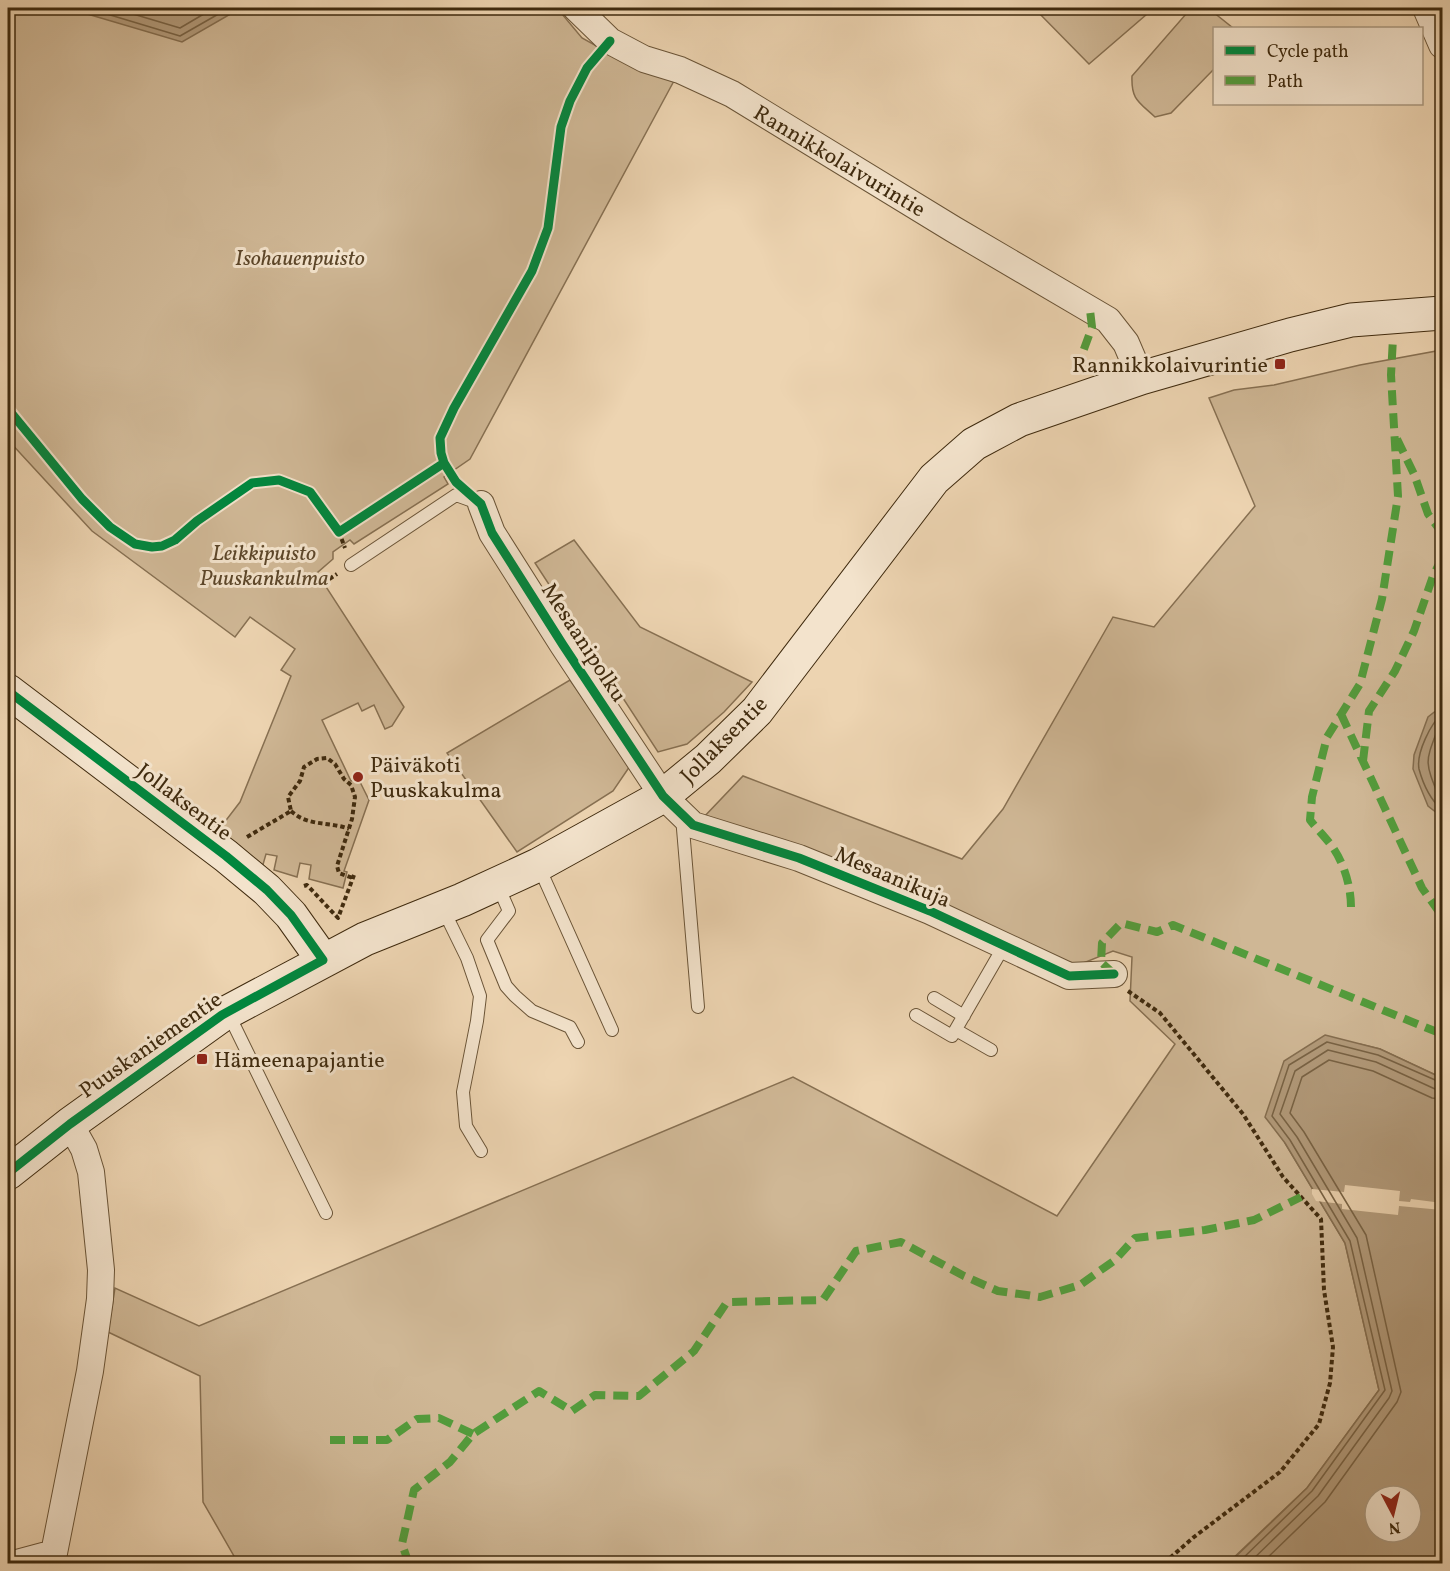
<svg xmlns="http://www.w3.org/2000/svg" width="1450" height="1571" font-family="Vollkorn,serif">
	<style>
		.green { fill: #cfb795; stroke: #877052; stroke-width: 1.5 }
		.water { fill: #b29a7a; stroke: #846d4f; stroke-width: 1.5; fill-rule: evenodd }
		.pier { fill: #edd4b1 }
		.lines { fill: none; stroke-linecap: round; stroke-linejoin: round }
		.shore { stroke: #786244; stroke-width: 1.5 }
		.lane-casing { stroke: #6a5437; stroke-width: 14 }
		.street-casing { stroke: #6a5437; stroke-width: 28 }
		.secondary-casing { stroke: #3f2a0e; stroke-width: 35 }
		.path { stroke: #3f2a0e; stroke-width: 4; stroke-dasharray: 4.5 3; stroke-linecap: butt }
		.lane { stroke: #f3e3cc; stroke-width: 12 }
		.street { stroke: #f3e3cc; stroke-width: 26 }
		.secondary { stroke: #f3e3cc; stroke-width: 33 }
		.quiet { stroke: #539c3c; stroke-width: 8; stroke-dasharray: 15 8; stroke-linecap: butt }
		.cycleway-casing { stroke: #f3e3cc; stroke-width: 13 }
		.cycleway { stroke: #00873e; stroke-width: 9 }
		.poi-dot { fill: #8f2418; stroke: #f3e3cc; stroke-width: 2 }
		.labels { text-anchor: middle; stroke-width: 6; stroke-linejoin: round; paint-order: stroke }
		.street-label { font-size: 22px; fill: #3f2a0e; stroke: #f3e3cc }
		.park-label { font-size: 22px; font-style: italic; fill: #5c4629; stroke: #f3e3cc }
		.poi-label { font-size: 22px; fill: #3f2a0e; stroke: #f3e3cc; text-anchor: start }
	</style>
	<rect width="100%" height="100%" fill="#edd4b1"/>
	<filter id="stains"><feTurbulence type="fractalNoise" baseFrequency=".00333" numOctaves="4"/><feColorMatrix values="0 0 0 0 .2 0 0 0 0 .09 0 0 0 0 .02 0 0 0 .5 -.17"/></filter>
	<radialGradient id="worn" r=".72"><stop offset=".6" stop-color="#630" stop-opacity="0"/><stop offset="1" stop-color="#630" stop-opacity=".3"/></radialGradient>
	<path class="green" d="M 8,8 L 557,8 L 582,38 L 627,63 L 675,79 L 470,459 L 444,477 L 448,484 L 354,544 L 350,540 L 333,552 L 333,559 L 317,573 L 404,707 L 392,726 L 385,729 L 374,705 L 362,711 L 358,703 L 322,720 L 351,781 L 358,778 L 369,800 L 344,871 L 347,872 L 343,888 L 309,879 L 311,865 L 300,863 L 297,877 L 274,870 L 277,856 L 266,854 L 262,868 L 217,832 L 240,802 L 291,676 L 281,670 L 295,649 L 250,617 L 235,637 L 92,531 L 8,440 Z
		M 1034,8 L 1154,8 L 1089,64 Z
		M 1195,8 L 1208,8 L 1233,28 L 1214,28 L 1214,69 L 1171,113 L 1155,117 C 1139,102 1131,100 1132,76 L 1186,14 Z
		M 1442,350 L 1442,1078 L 1380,1049 L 1360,1044 L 1285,1143 L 1345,1243 L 1379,1390 L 1307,1488 L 1228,1563 L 238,1563 L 203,1502 L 200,1376 L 108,1332 L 115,1288 L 199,1326 L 793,1077 L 1057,1216 L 1175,1044 L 1130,1001 L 1132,957 L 1113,951 L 1071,968 L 702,819 L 743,776 L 962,859 L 1003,809 L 1113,617 L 1154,627 L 1255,506 L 1209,398 L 1234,390 L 1274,385 L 1360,365 Z
		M 574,540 L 640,627 L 752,682 L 724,712 L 687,744 L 658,752 L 535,563 Z
		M 570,680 L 630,766 L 613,791 L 517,852 L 447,753 Z"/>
	<path class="water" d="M 67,8 L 241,8 L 182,42 Z
		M 1442,706 L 1442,817 L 1428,806 L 1413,769 L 1414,755 L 1428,717 Z
		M 1325,1035 L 1380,1049 L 1442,1078 L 1442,1563 L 1228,1564 L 1307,1488 L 1379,1390 L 1345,1243 L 1285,1143 L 1265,1117 L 1284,1061 ZM 1375,1496 L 1411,1496 L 1411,1532 L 1375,1532 Z"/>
	<path class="pier" d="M 1345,1185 L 1400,1191 L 1399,1201 L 1410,1202 L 1411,1199 L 1442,1203 L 1442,1210 L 1399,1206 L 1398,1215 L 1342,1209 L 1342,1204 L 1316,1201 L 1312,1194 L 1312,1189 L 1344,1192 Z"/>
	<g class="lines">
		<path class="shore" d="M 87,8 L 180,36 L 229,8
			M 113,8 L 180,28 L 214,8
			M 1442,714 C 1431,723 1416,753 1419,769 C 1423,784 1431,800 1442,810
			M 1442,723 L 1439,726 C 1425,763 1424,760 1439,797 L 1442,800
			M 1237,1564 L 1312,1491 L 1385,1390 L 1350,1241 L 1290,1140 L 1272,1116 L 1289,1065 L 1327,1042 L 1378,1055 L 1442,1083
			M 1248,1564 L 1318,1496 L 1389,1398 L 1392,1391 L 1357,1238 L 1297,1137 L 1280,1114 L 1295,1071 L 1328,1050 L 1376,1062 L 1435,1089 L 1442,1090
			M 1261,1564 L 1325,1502 L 1397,1402 L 1401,1392 L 1366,1235 L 1304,1132 L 1290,1113 L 1302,1077 L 1329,1060 L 1373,1071 L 1432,1098 L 1442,1099"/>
		<g class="lane-casing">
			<path id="lane" d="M 351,565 L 456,495 L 481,504
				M 682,817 L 698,1007
				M 539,867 L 612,1030
				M 498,886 L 509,911 L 487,940 L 506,986 L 515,996 L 532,1011 L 570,1027 L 578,1042
				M 443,909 L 467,958 L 480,996 L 477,1021 L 463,1092 L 466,1126 L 481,1151
				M 934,998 L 964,1016
				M 228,1013 L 326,1213
				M 916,1015 L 952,1036 L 1004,946
				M 956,1030 L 991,1050"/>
		</g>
		<g class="street-casing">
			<path id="street" d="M 576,8 L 610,41 L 644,59 L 680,70 L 732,94 L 953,229 L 1108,320 L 1126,343 L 1141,378
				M 1426,8 L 1442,45
				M 481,504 L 492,533 L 563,645 L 663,796 L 693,825 L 799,858 L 930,911 L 1069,976 L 1114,974
				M 13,1564 L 54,1553 L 90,1371 L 100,1299 L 101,1270 L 91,1172 L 84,1149 L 70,1124"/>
		</g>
		<g class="secondary-casing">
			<path id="secondary" d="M 8,691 L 226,856 L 267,890 L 291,915 L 323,960
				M 8,1173 L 70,1124 L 222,1015 L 365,939 L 462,900 L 538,865 L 663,796 L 708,759 L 757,711 L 934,479 L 974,444 L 1019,420 L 1141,378 L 1290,335 L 1351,320 L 1442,313"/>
		</g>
		<path class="path" d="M 339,532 L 345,548
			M 323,583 L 337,574
			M 291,811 C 308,827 329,821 349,829
			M 247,837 L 291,811 L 288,797 L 300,781 L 304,767 L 317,759 L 327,758 L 335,764 L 344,779 L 351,785 L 355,797 L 352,819 L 337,866 L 339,873 L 353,878
			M 304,886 L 307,885 L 338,918 L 354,875
			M 1128,991 L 1160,1013 L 1243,1114 L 1283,1177 L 1321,1219 L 1324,1290 L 1333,1347 L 1330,1383 L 1319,1424 L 1280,1472 L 1194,1537 L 1163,1564"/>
		<use href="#lane" class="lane"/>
		<use href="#street" class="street"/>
		<use href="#secondary" class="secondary"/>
		<path class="quiet" d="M 1076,371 L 1092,327 L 1090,310
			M 1397,439 L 1414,474 L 1428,514 L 1442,533
			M 1341,714 L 1422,888 L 1442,916
			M 1363,761 L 1369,711 L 1395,671 L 1414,631 L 1433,576 L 1442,558
			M 1351,907 C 1351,887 1344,862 1331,845 C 1325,837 1317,829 1310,820 L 1312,797 L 1327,737 L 1360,684 L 1382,599 L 1398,496 L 1391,375 L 1393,338
			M 1114,974 L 1101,962 L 1102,943 L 1121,923 L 1157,932 L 1173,925 L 1442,1034
			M 330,1440 L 387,1440 L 417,1419 L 439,1418 L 473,1434
			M 409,1564 L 402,1544 L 414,1490 L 450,1462 L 473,1434 L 539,1391 L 572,1411 L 595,1395 L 639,1396 L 694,1351 L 727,1302 L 823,1300 L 856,1251 L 901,1242 L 964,1276 L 998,1291 L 1040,1297 L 1080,1285 L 1115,1260 L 1135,1238 L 1205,1230 L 1254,1220 L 1301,1197"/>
		<g class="cycleway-casing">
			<path id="cycleway" d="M 8,409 L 82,499 L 110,527 L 135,544 L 152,547 L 162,546 L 175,540 L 197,521 L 252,483 L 279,480 L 310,492 L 339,532 L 444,463 L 441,453 L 440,438 L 454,408 L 532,271 L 548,228 L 561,127 L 570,101 L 587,68 L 610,41
				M 444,463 L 456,482 L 481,504 L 492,533 L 563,645 L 663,796 L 693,825 L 799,858 L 930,911 L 1069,976 L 1114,974
				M 8,691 L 226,856 L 267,890 L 291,915 L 323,960 L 222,1015 L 70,1124 L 8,1173"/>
		</g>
		<use href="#cycleway" class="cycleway"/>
	</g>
	<g class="poi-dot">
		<rect x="1274" y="358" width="12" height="12" rx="3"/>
		<circle cx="358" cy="777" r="6"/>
		<rect x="196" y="1053" width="12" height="12" rx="3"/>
	</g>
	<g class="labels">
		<g class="street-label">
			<text transform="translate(840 160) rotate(31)" y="8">Rannikkolaivurintie</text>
			<text transform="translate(585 642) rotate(57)" y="8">Mesaanipolku</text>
			<text transform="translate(723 739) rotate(-45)" y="8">Jollaksentie</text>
			<text transform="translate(185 801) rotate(37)" y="8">Jollaksentie</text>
			<text transform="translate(893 876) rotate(23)" y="8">Mesaanikuja</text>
			<text transform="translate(150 1044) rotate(-35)" y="8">Puuskaniementie</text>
		</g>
		<g class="park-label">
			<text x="300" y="265">Isohauenpuisto</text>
			<text x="264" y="560">Leikkipuisto<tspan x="264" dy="25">Puuskankulma</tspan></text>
		</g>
		<g class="poi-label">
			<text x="1268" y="372" text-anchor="end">Rannikkolaivurintie</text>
			<text x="370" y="772">Päiväkoti<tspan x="370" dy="25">Puuskakulma</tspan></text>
			<text x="214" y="1067">Hämeenapajantie</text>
		</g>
	</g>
	<rect width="1450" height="1571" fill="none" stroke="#edd4b1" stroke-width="30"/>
	<rect x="9" y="9" width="1432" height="1553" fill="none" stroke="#3f2a0e" stroke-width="3"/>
	<rect x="15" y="15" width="1420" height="1541" fill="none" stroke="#3f2a0e" stroke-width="1.5"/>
	<rect x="1213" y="27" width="210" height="78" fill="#f3e3cc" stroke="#ab9980" stroke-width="1.5"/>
	<rect x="1225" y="46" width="30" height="9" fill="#00873e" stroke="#ab9980" stroke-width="1.5"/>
	<text x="1267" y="57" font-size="18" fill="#3f2a0e">Cycle path</text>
	<rect x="1225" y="76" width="30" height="9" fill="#539c3c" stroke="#ab9980" stroke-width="1.5"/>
	<text x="1267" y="87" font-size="18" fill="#3f2a0e">Path</text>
	<g transform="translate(1393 1514) rotate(173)"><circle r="28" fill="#f3e3cc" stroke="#ab9980" stroke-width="1.5"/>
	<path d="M0-4.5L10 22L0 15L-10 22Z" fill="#8f2418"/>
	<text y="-9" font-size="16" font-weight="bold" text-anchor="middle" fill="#3f2a0e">N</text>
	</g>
	<rect width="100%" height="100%" filter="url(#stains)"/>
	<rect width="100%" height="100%" fill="url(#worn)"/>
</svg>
